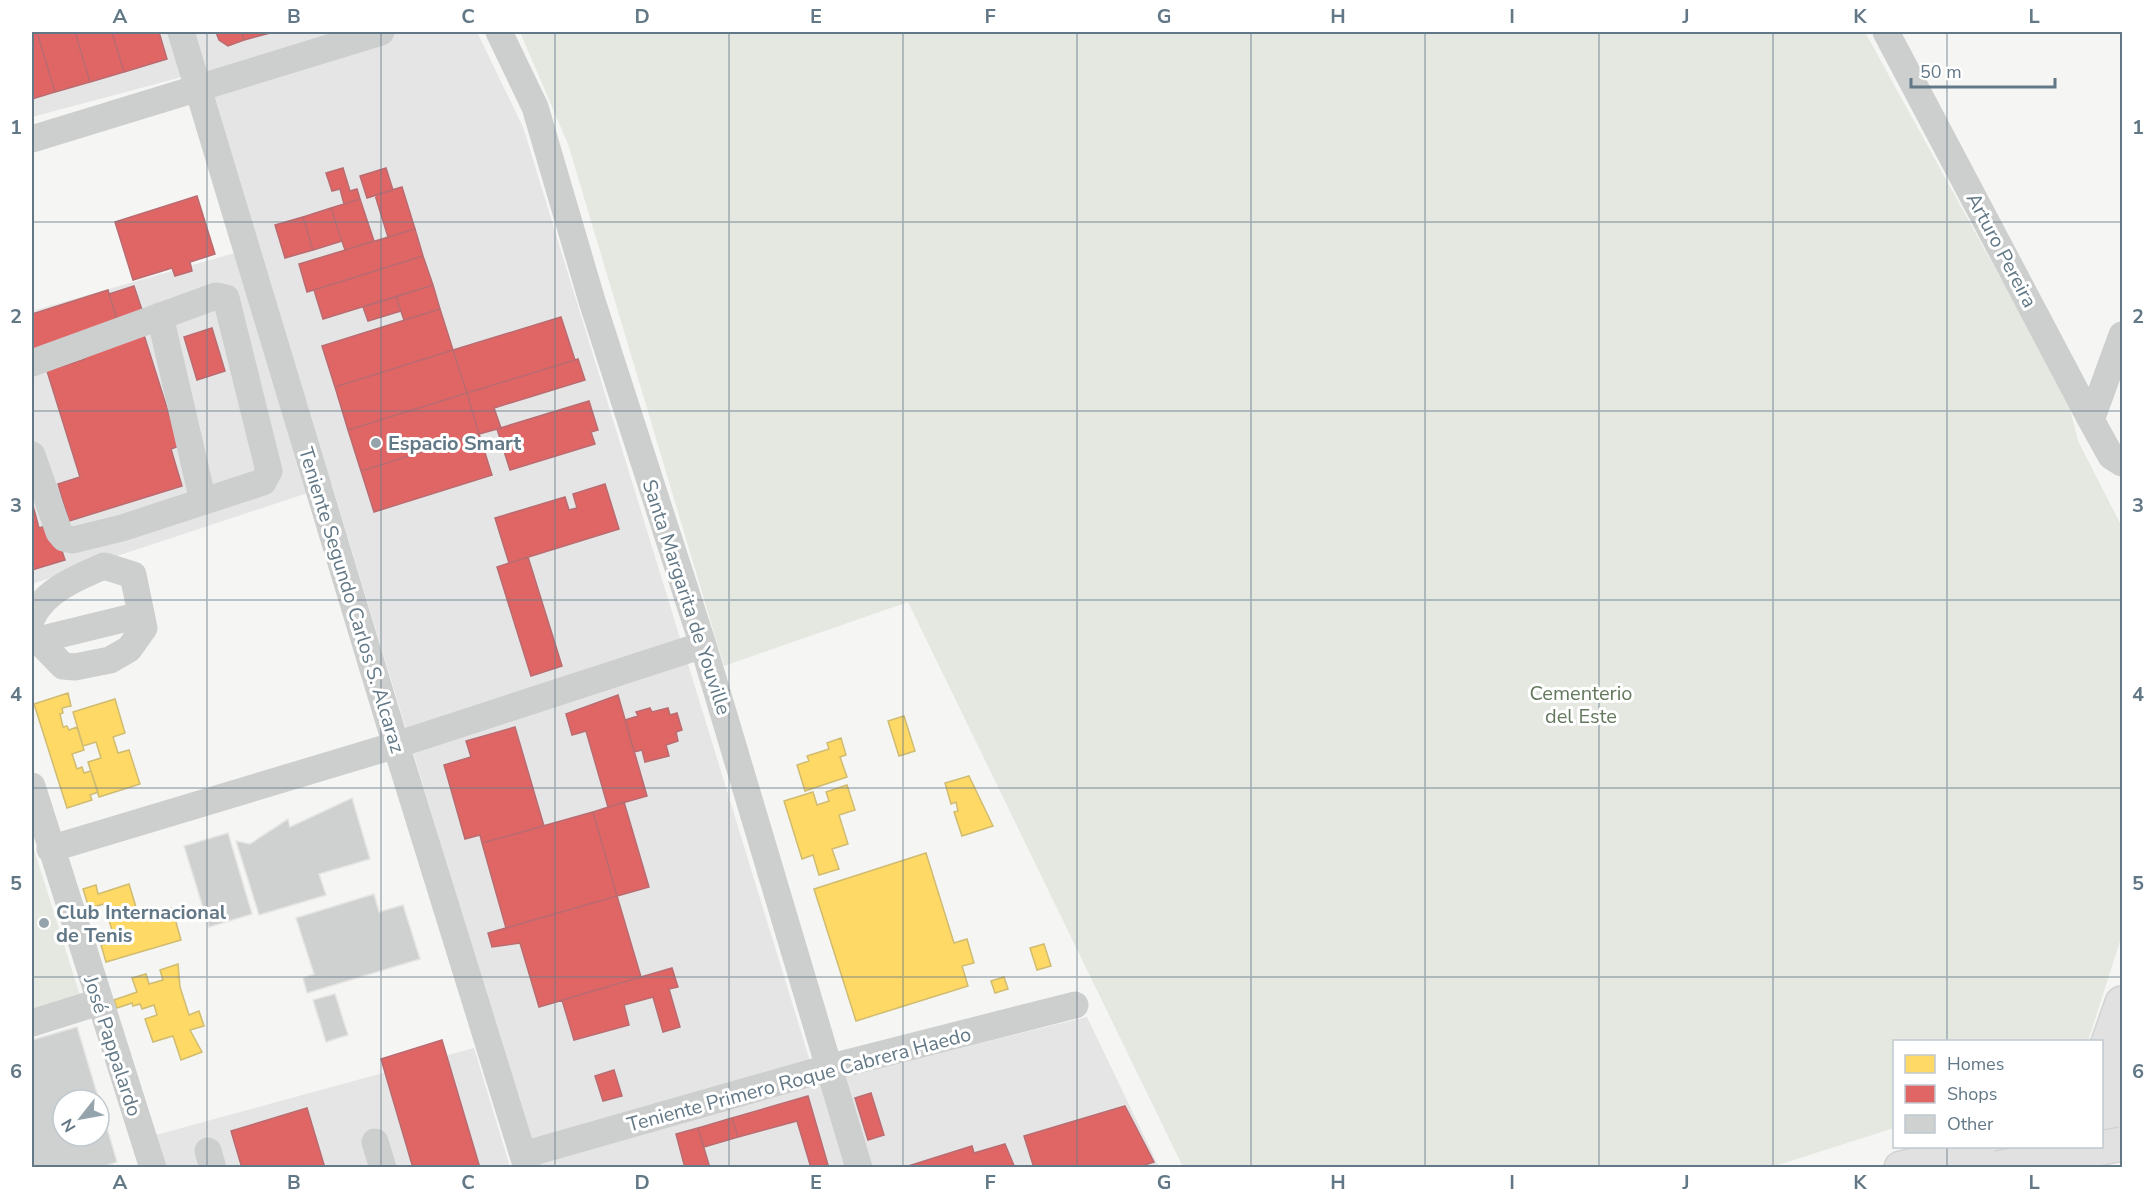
<svg xmlns="http://www.w3.org/2000/svg" width="2154" height="1199" font-family="'Nunito Sans',sans-serif">
	<style>
		.built { fill: #e4e5e4 }
		.green { fill: #e4e8e1 }
		.homes { fill: #ffd966; stroke: #d0bc70; stroke-width: 1.5 }
		.shops { fill: #e06666; stroke: #ba6b70; stroke-width: 1.5 }
		.building { fill: #cfd1d1; stroke: #e4e4e3; stroke-width: 1.5 }
		.lines { fill: none; stroke-linecap: round; stroke-linejoin: round }
		.major-casing { stroke: #d2d3d2; stroke-width: 36 }
		.highway-casing { stroke: #d2d3d3; stroke-width: 36 }
		.minor { stroke: #cdcece; stroke-width: 27 }
		.major { stroke: #e1e1e1; stroke-width: 33 }
		.highway { stroke: #e1e1e1; stroke-width: 33 }
		.highway-bridge-casing { stroke: #d2d3d3; stroke-width: 36; stroke-linecap: butt }
		.highway-bridge { stroke: #e1e1e1; stroke-width: 33 }
		.grid { fill: none; stroke: #627886; stroke-width: 1.5; stroke-opacity: 0.55 }
		.poi-dot { fill: #95a4ac; stroke: #fff; stroke-width: 2 }
		.labels { text-anchor: middle; stroke-width: 6; stroke-linejoin: round; paint-order: stroke }
		.street-label { font-size: 20px; fill: #627886; stroke: #fff }
		.poi-label { font-size: 20px; font-weight: bold; fill: #627886; stroke: #fff; text-anchor: start }
		.park-label { font-size: 20px; fill: #64785d; stroke: #fff }
		.neatline { fill: none; stroke: #627886; stroke-width: 2 }
		.grid-label { font-size: 20px; text-anchor: middle; font-weight: bold; fill: #627886 }
	</style>
	<rect width="100%" height="100%" fill="#f5f5f3"/>
	<path class="built" d="M 32,32 L 477,32 L 523,127 L 817,1084 L 1087,1017 L 1159,1167 L 539,1167 L 332,485 L 32,584 L 32,311 L 252,248 L 197,73 L 32,117 Z
		M 474,1048 L 510,1167 L 166,1167 L 156,1135 Z"/>
	<path class="green" d="M 520,32 L 1865,32 L 2068,401 L 2078,441 L 2122,527 L 2122,935 L 2088,1041 L 1894,1042 L 1894,1128 L 1772,1167 L 1183,1167 L 908,602 L 724,666 L 568,144 Z
		M 32,843 L 82,1002 L 32,1017 Z"/>
	<path class="homes" d="M 68,693 L 71,706 L 62,708 L 63,713 L 60,714 L 63,727 L 67,726 L 69,730 L 77,727 L 84,750 L 72,754 L 77,769 L 82,767 L 84,773 L 91,771 L 98,792 L 90,795 L 92,800 L 67,808 L 34,704 Z
		M 115,699 L 125,733 L 113,737 L 118,753 L 129,750 L 140,784 L 99,797 L 88,762 L 101,758 L 96,742 L 83,746 L 73,712 Z
		M 904,716 L 915,751 L 899,756 L 888,721 Z
		M 841,738 L 846,755 L 840,757 L 847,777 L 805,791 L 797,765 L 809,761 L 807,756 L 829,749 L 827,743 Z
		M 969,776 L 993,826 L 962,836 L 954,812 L 958,811 L 956,802 L 951,804 L 945,783 Z
		M 847,785 L 855,810 L 839,815 L 848,844 L 832,849 L 839,869 L 819,875 L 813,855 L 802,859 L 784,801 L 813,792 L 817,805 L 829,801 L 826,792 Z
		M 926,853 L 954,943 L 967,939 L 974,963 L 962,966 L 968,986 L 856,1021 L 814,889 Z
		M 129,884 L 139,917 L 172,908 L 181,940 L 106,962 L 101,945 L 115,940 L 104,904 L 89,908 L 83,889 L 96,885 L 98,894 Z
		M 1044,944 L 1051,966 L 1037,970 L 1030,948 Z
		M 178,964 L 180,987 L 189,1015 L 199,1011 L 204,1026 L 190,1030 L 202,1052 L 181,1060 L 173,1036 L 153,1042 L 145,1019 L 157,1015 L 154,1005 L 142,1009 L 140,1004 L 133,1006 L 132,1003 L 117,1008 L 114,1000 L 137,992 L 132,978 L 146,974 L 149,984 L 163,980 L 160,970 Z
		M 1004,977 L 1008,989 L 995,993 L 991,981 Z"/>
	<path class="shops" d="M 32,32 L 37,32 L 55,92 L 32,99 Z
		M 37,32 L 75,32 L 90,82 L 55,92 Z
		M 75,32 L 112,32 L 124,72 L 90,82 Z
		M 112,32 L 159,32 L 167,59 L 124,72 Z
		M 216,32 L 242,32 L 244,40 L 228,46 L 219,40 Z
		M 242,32 L 274,32 L 244,40 Z
		M 343,168 L 350,191 L 357,189 L 360,199 L 344,204 L 340,189 L 332,191 L 326,173 Z
		M 386,168 L 393,190 L 367,198 L 360,176 Z
		M 402,187 L 415,229 L 388,237 L 375,195 Z
		M 197,196 L 215,254 L 190,262 L 192,271 L 175,276 L 172,268 L 133,280 L 115,222 Z
		M 360,199 L 374,241 L 345,250 L 331,208 Z
		M 331,208 L 342,241 L 313,250 L 303,217 Z
		M 303,217 L 313,250 L 285,258 L 275,225 Z
		M 415,229 L 423,256 L 307,292 L 299,264 Z
		M 423,256 L 433,285 L 323,319 L 314,290 Z
		M 433,285 L 440,309 L 404,320 L 396,297 Z
		M 134,286 L 143,313 L 118,321 L 109,294 Z
		M 108,290 L 118,323 L 32,350 L 32,314 Z
		M 396,297 L 401,311 L 368,321 L 363,307 Z
		M 440,309 L 453,350 L 335,387 L 322,346 Z
		M 561,317 L 575,360 L 467,393 L 453,350 Z
		M 212,328 L 225,371 L 197,380 L 184,337 Z
		M 144,335 L 179,446 L 171,449 L 182,486 L 69,521 L 58,484 L 80,477 L 47,371 L 85,359 L 83,354 Z
		M 453,350 L 467,393 L 348,430 L 335,387 Z
		M 578,359 L 585,380 L 494,408 L 501,428 L 479,434 L 467,393 Z
		M 467,393 L 479,434 L 361,471 L 348,430 Z
		M 589,401 L 598,430 L 591,432 L 595,444 L 510,470 L 497,429 Z
		M 479,434 L 492,475 L 374,512 L 361,471 Z
		M 605,484 L 619,529 L 509,563 L 495,518 L 565,497 L 569,510 L 577,508 L 573,494 Z
		M 32,502 L 39,528 L 53,524 L 65,560 L 32,570 Z
		M 528,557 L 562,666 L 531,676 L 497,567 Z
		M 618,695 L 647,796 L 608,807 L 586,731 L 572,735 L 566,714 Z
		M 650,708 L 652,712 L 668,708 L 670,715 L 677,713 L 682,730 L 676,732 L 678,741 L 666,745 L 669,756 L 645,762 L 642,750 L 634,752 L 625,720 L 638,716 L 636,712 Z
		M 515,727 L 544,826 L 482,843 L 480,835 L 465,839 L 444,765 L 471,757 L 466,741 Z
		M 624,802 L 649,887 L 617,896 L 593,812 Z
		M 593,812 L 617,896 L 506,928 L 482,843 Z
		M 617,896 L 641,977 L 539,1007 L 520,943 L 492,947 L 488,933 Z
		M 672,968 L 678,987 L 669,989 L 680,1027 L 663,1032 L 653,997 L 624,1005 L 629,1025 L 574,1040 L 562,1000 Z
		M 442,1040 L 480,1168 L 413,1168 L 381,1059 Z
		M 614,1070 L 622,1096 L 603,1101 L 595,1076 Z
		M 871,1093 L 884,1135 L 868,1140 L 855,1098 Z
		M 808,1096 L 828,1165 L 811,1168 L 797,1121 L 738,1137 L 732,1118 Z
		M 1125,1106 L 1154,1162 L 1135,1168 L 1034,1168 L 1024,1136 Z
		M 307,1108 L 325,1168 L 242,1168 L 231,1131 Z
		M 732,1118 L 738,1137 L 704,1147 L 698,1128 Z
		M 698,1128 L 710,1168 L 685,1168 L 676,1134 Z
		M 1005,1144 L 1015,1168 L 902,1168 L 972,1146 L 974,1153 Z"/>
	<path class="building" d="M 352,798 L 370,859 L 319,874 L 326,895 L 259,915 L 236,841 L 250,844 L 288,819 L 290,827 Z
		M 228,833 L 252,914 L 209,927 L 184,846 Z
		M 374,894 L 379,912 L 403,905 L 420,959 L 307,993 L 303,978 L 314,974 L 296,918 Z
		M 335,994 L 348,1035 L 326,1042 L 313,1000 Z
		M 77,1027 L 99,1100 L 63,1100 L 63,1136 L 99,1136 L 99,1101 L 117,1162 L 100,1168 L 32,1168 L 32,1040 Z"/>
	<g class="lines">
		<g class="major-casing">
			<path id="major" d="M 2102,1060 L 2122,1003
				M 2102,1128 L 2122,1068"/>
		</g>
		<g class="highway-casing">
			<path id="highway" d="M 2117,1087 L 2122,1098
				M 1901,1168 L 1999,1146"/>
		</g>
		<path class="minor" d="M 181,32 L 396,745 L 527,1168
			M 499,32 L 535,107 L 592,301 L 703,645 L 859,1168
			M 1886,32 L 2091,420 L 2111,456 L 2122,463
			M 32,139 L 381,32
			M 160,316 L 203,501
			M 32,363 L 216,296 L 226,298 L 269,471 L 263,482 L 122,528 L 73,540 L 64,538 L 59,532 L 32,455
			M 2091,420 L 2122,335
			M 32,618 C 44,591 78,577 104,566 L 133,575 L 144,628 L 129,649 L 110,660 L 75,667 L 63,666 L 32,634
			M 38,640 L 140,615
			M 32,786 L 153,1168
			M 50,849 L 396,745 L 703,645
			M 32,1023 L 99,1002
			M 375,1142 L 383,1168
			M 208,1151 L 213,1168
			M 523,1155 L 831,1067 L 1075,1005"/>
		<use href="#major" class="major"/>
		<use href="#highway" class="highway"/>
		<g class="highway-bridge-casing">
			<path id="highway-bridge" d="M 1998,1168 L 2122,1144"/>
		</g>
		<use href="#highway-bridge" class="highway-bridge"/>
	</g>
	<path class="grid" d="M 207,32 L 207,1168M 381,32 L 381,1168M 555,32 L 555,1168M 729,32 L 729,1168M 903,32 L 903,1168M 1077,32 L 1077,1168M 1251,32 L 1251,1168M 1425,32 L 1425,1168M 1599,32 L 1599,1168M 1773,32 L 1773,1168M 1947,32 L 1947,1042M 32,222 L 2122,222M 32,411 L 2122,411M 32,600 L 2122,600M 32,788 L 2122,788M 32,977 L 2122,977M 1947,1146 L 1947,1168"/>
	<g class="poi-dot">
		<circle cx="376" cy="443" r="6"/>
		<circle cx="44" cy="923" r="6"/>
	</g>
	<g class="labels">
		<g class="street-label">
			<text transform="translate(2002 250) rotate(62)" y="7">Arturo Pereira</text>
			<text transform="translate(687 597) rotate(72)" y="7">Santa Margarita de Youville</text>
			<text transform="translate(352 600) rotate(73)" y="7">Teniente Segundo Carlos S. Alcaraz</text>
			<text transform="translate(113 1046) rotate(72)" y="7">José Pappalardo</text>
			<text transform="translate(799 1079) rotate(-15)" y="7">Teniente Primero Roque Cabrera Haedo</text>
		</g>
		<g class="poi-label">
			<text x="388" y="450">Espacio Smart</text>
			<text x="56" y="919">Club Internacional<tspan x="56" dy="23">de Tenis</tspan></text>
		</g>
		<g class="park-label">
			<text x="1581" y="700">Cementerio<tspan x="1581" dy="23">del Este</tspan></text>
		</g>
	</g>
	<rect width="2154" height="1199" fill="none" stroke="#ffffff" stroke-width="66"/>
	<rect x="1893" y="1040" width="210" height="108" fill="#ffffff" stroke="#c0c9cf" stroke-width="1.5"/>
	<rect x="1905" y="1055" width="30" height="18" fill="#ffd966" stroke="#c0c9cf" stroke-width="1.5"/>
	<text x="1947" y="1070" font-size="18" fill="#627886">Homes</text>
	<rect x="1905" y="1085" width="30" height="18" fill="#e06666" stroke="#c0c9cf" stroke-width="1.5"/>
	<text x="1947" y="1100" font-size="18" fill="#627886">Shops</text>
	<rect x="1905" y="1115" width="30" height="18" fill="#cfd1d1" stroke="#c0c9cf" stroke-width="1.5"/>
	<text x="1947" y="1130" font-size="18" fill="#627886">Other</text>
	<g transform="translate(81 1118) rotate(239)"><circle r="28" fill="#ffffff" stroke="#c0c9cf" stroke-width="1.5"/>
	<path d="M0-4.5L10 22L0 15L-10 22Z" fill="#95a4ac"/>
	<text y="-9" font-size="16" font-weight="bold" text-anchor="middle" fill="#627886">N</text>
	</g>
	<path d="M1911 78v9h144v-9" fill="none" stroke="#627886" stroke-width="3"/>
	<text x="1920" y="78" font-size="18" fill="#627886" stroke="#ffffff" stroke-width="4.5" paint-order="stroke">50 m</text>
	<rect x="33" y="33" width="2088" height="1133" class="neatline"/>
	<g class="grid-label">
		<text x="120" y="23">A</text>
		<text x="294" y="23">B</text>
		<text x="468" y="23">C</text>
		<text x="642" y="23">D</text>
		<text x="816" y="23">E</text>
		<text x="990" y="23">F</text>
		<text x="1164" y="23">G</text>
		<text x="1338" y="23">H</text>
		<text x="1512" y="23">I</text>
		<text x="1686" y="23">J</text>
		<text x="1860" y="23">K</text>
		<text x="2034" y="23">L</text>
		<text x="16" y="134">1</text>
		<text x="2138" y="134">1</text>
		<text x="16" y="323">2</text>
		<text x="2138" y="323">2</text>
		<text x="16" y="512">3</text>
		<text x="2138" y="512">3</text>
		<text x="16" y="701">4</text>
		<text x="2138" y="701">4</text>
		<text x="16" y="890">5</text>
		<text x="2138" y="890">5</text>
		<text x="16" y="1078">6</text>
		<text x="2138" y="1078">6</text>
		<text x="120" y="1189">A</text>
		<text x="294" y="1189">B</text>
		<text x="468" y="1189">C</text>
		<text x="642" y="1189">D</text>
		<text x="816" y="1189">E</text>
		<text x="990" y="1189">F</text>
		<text x="1164" y="1189">G</text>
		<text x="1338" y="1189">H</text>
		<text x="1512" y="1189">I</text>
		<text x="1686" y="1189">J</text>
		<text x="1860" y="1189">K</text>
		<text x="2034" y="1189">L</text>
	</g>
</svg>
